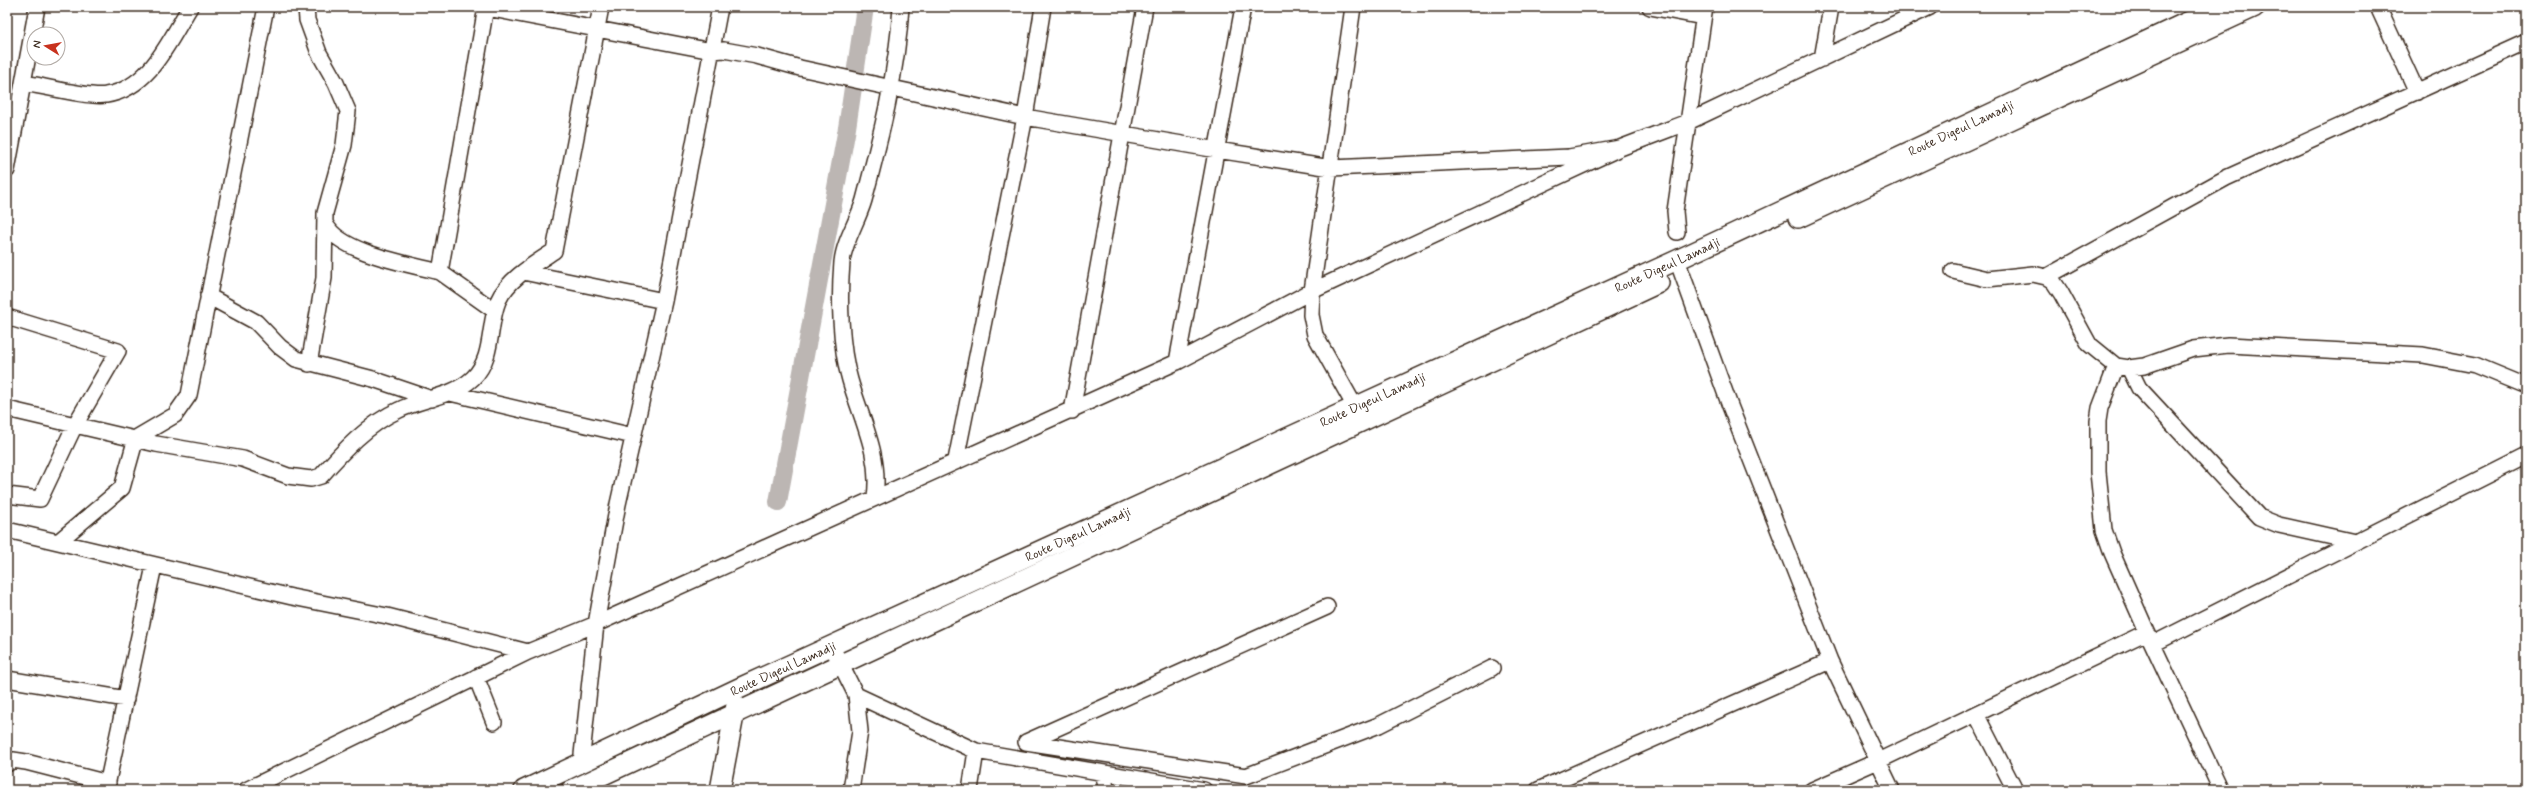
<svg xmlns="http://www.w3.org/2000/svg" width="2533" height="797" font-family="Mynerve,sans-serif">
	<style>
		.lines { fill: none; stroke-linecap: round; stroke-linejoin: round }
		.river { stroke: #bcb6b3; stroke-width: 18 }
		.minor-casing { stroke: #3b2a1e; stroke-width: 18 }
		.major-casing { stroke: #3b2a1e; stroke-width: 22 }
		.minor { stroke: #fff; stroke-width: 15 }
		.major { stroke: #fff; stroke-width: 19 }
		.labels { text-anchor: middle; stroke-width: 4; stroke-linejoin: round; paint-order: stroke }
		.street-label { font-size: 13px; fill: #3b2a1e; stroke: #fff }
	</style>
	<rect width="100%" height="100%" fill="#fff"/>
	<filter id="ink" filterUnits="userSpaceOnUse"><feTurbulence type="fractalNoise" baseFrequency=".025" numOctaves="2"/><feDisplacementMap in="SourceGraphic" scale="8" xChannelSelector="R" yChannelSelector="G"/><feConvolveMatrix kernelMatrix="1 2 1 2 8 2 1 2 1" color-interpolation-filters="sRGB"/></filter>
	<g filter="url(#ink)">
		<g class="lines">
			<path class="river" d="M 778,502 L 847,128 L 865,7"/>
			<g class="minor-casing">
				<path id="minor" d="M 306,7 L 307,20 L 319,53 L 336,83 L 348,111 L 344,145 L 325,213 L 324,278 L 309,364
					M 482,7 L 712,51 L 724,50 L 757,56 L 800,68 L 1025,117 L 1217,150 L 1331,168 L 1569,157 L 1620,148 L 1688,122 L 1930,7
					M 486,7 L 440,272 L 495,311
					M 1353,7 L 1312,291 L 1311,315 L 1315,335 L 1354,405
					M 1650,7 L 1703,17
					M 2378,7 L 2417,92
					M 1822,59 L 1831,7
					M 24,83 C 43,86 91,98 106,95 C 150,88 169,41 190,7
					M 7,170 L 37,7
					M 325,223 C 339,253 409,264 440,272
					M 1677,232 L 1675,211 L 1705,7
					M 1677,260 L 1730,406 L 1830,661 L 1892,790
					M 1953,271 L 1987,279 L 2033,274 L 2046,277 L 2053,281 L 2061,293 L 2089,344 L 2116,366 L 2129,368 L 2144,366 L 2193,349 L 2228,345 L 2326,350 L 2423,355 L 2475,365 L 2526,386
					M 523,272 L 664,301
					M 2046,277 L 2226,178 L 2526,42
					M 208,296 L 256,322 L 280,347 L 296,359 L 373,379 L 432,399
					M 7,317 L 118,351 L 75,425 L 40,499 L 7,495
					M 1177,362 L 1243,7
					M 2116,366 L 2100,408 L 2098,421 L 2098,472 L 2104,530 L 2112,553 L 2147,632 L 2221,790
					M 2129,368 L 2139,388 L 2259,517 L 2279,525 L 2355,542
					M 450,393 L 633,436
					M 7,409 L 156,444 L 243,459 L 288,476 L 311,479 L 321,476 C 342,452 369,423 399,410 C 423,398 453,397 473,378 C 494,358 488,325 498,301 C 508,279 534,264 554,251 L 601,7
					M 1072,411 L 1145,7
					M 956,460 L 1025,117 L 1043,7
					M 875,497 C 881,455 861,419 850,380 C 840,347 839,297 842,262 C 844,241 858,221 864,200 C 881,136 897,74 901,7
					M 7,530 L 292,597 L 387,616 L 528,652
					M 58,542 L 122,488 L 136,438 L 175,415 L 189,395 L 266,7
					M 2153,644 L 2526,456
					M 836,655 L 856,695 L 860,731 L 851,790
					M 476,677 L 494,722
					M 7,679 L 126,699
					M 856,695 L 976,751 L 1204,790
					M 1976,714 L 2015,790
					M 1026,742 L 1246,776 L 1379,725 L 1492,668
					M 1026,742 L 1327,607
					M 7,764 L 13,760 L 26,762 L 108,783
					M 581,764 L 596,624 L 618,504 L 664,301 L 720,7
					M 1104,774 L 1106,790
					M 106,790 L 154,566
					M 246,790 L 528,652 L 596,624 L 1177,362 L 1312,291 L 1620,148
					M 970,790 L 976,751
					M 1538,790 L 1830,661
					M 1812,790 L 1878,761 L 2147,632"/>
			</g>
			<g class="major-casing">
				<g id="major">
					<path d="M 1798,218 L 2255,7"/>
					<path id="s1" d="M 524,790 L 739,688 L 1677,260 L 2219,7"/>
					<path d="M 571,790 L 1659,283"/>
					<path d="M 720,790 L 736,705"/>
				</g>
			</g>
			<use href="#minor" class="minor"/>
			<use href="#major" class="major"/>
		</g>
	</g>
	<g class="labels">
		<g class="street-label">
			<text dy="5" stroke="none"><textPath href="#s1" startOffset="1582">Route Digeul Lamadji</textPath></text>
			<text dy="5" stroke="none"><textPath href="#s1" startOffset="1258">Route Digeul Lamadji</textPath></text>
			<text dy="5" stroke="none"><textPath href="#s1" startOffset="934">Route Digeul Lamadji</textPath></text>
			<text dy="5" stroke="none"><textPath href="#s1" startOffset="610">Route Digeul Lamadji</textPath></text>
			<text dy="5" stroke="none"><textPath href="#s1" startOffset="286">Route Digeul Lamadji</textPath></text>
		</g>
	</g>
	<rect width="2533" height="797" fill="none" stroke="#fff" stroke-width="24"/>
	<rect x="12" y="12" width="2509" height="773" fill="none" stroke="#3b2a1e" stroke-width="1.5" filter="url(#ink)"/>
	<g transform="translate(46 46) rotate(281)"><circle r="19" fill="#ffffff" stroke="#b1aaa5"/>
	<path d="M0-3L7 15L0 10L-7 15Z" fill="#c8321e"/>
	<text y="-6" font-size="11" font-weight="bold" text-anchor="middle" fill="#3b2a1e">N</text>
	</g>
</svg>
